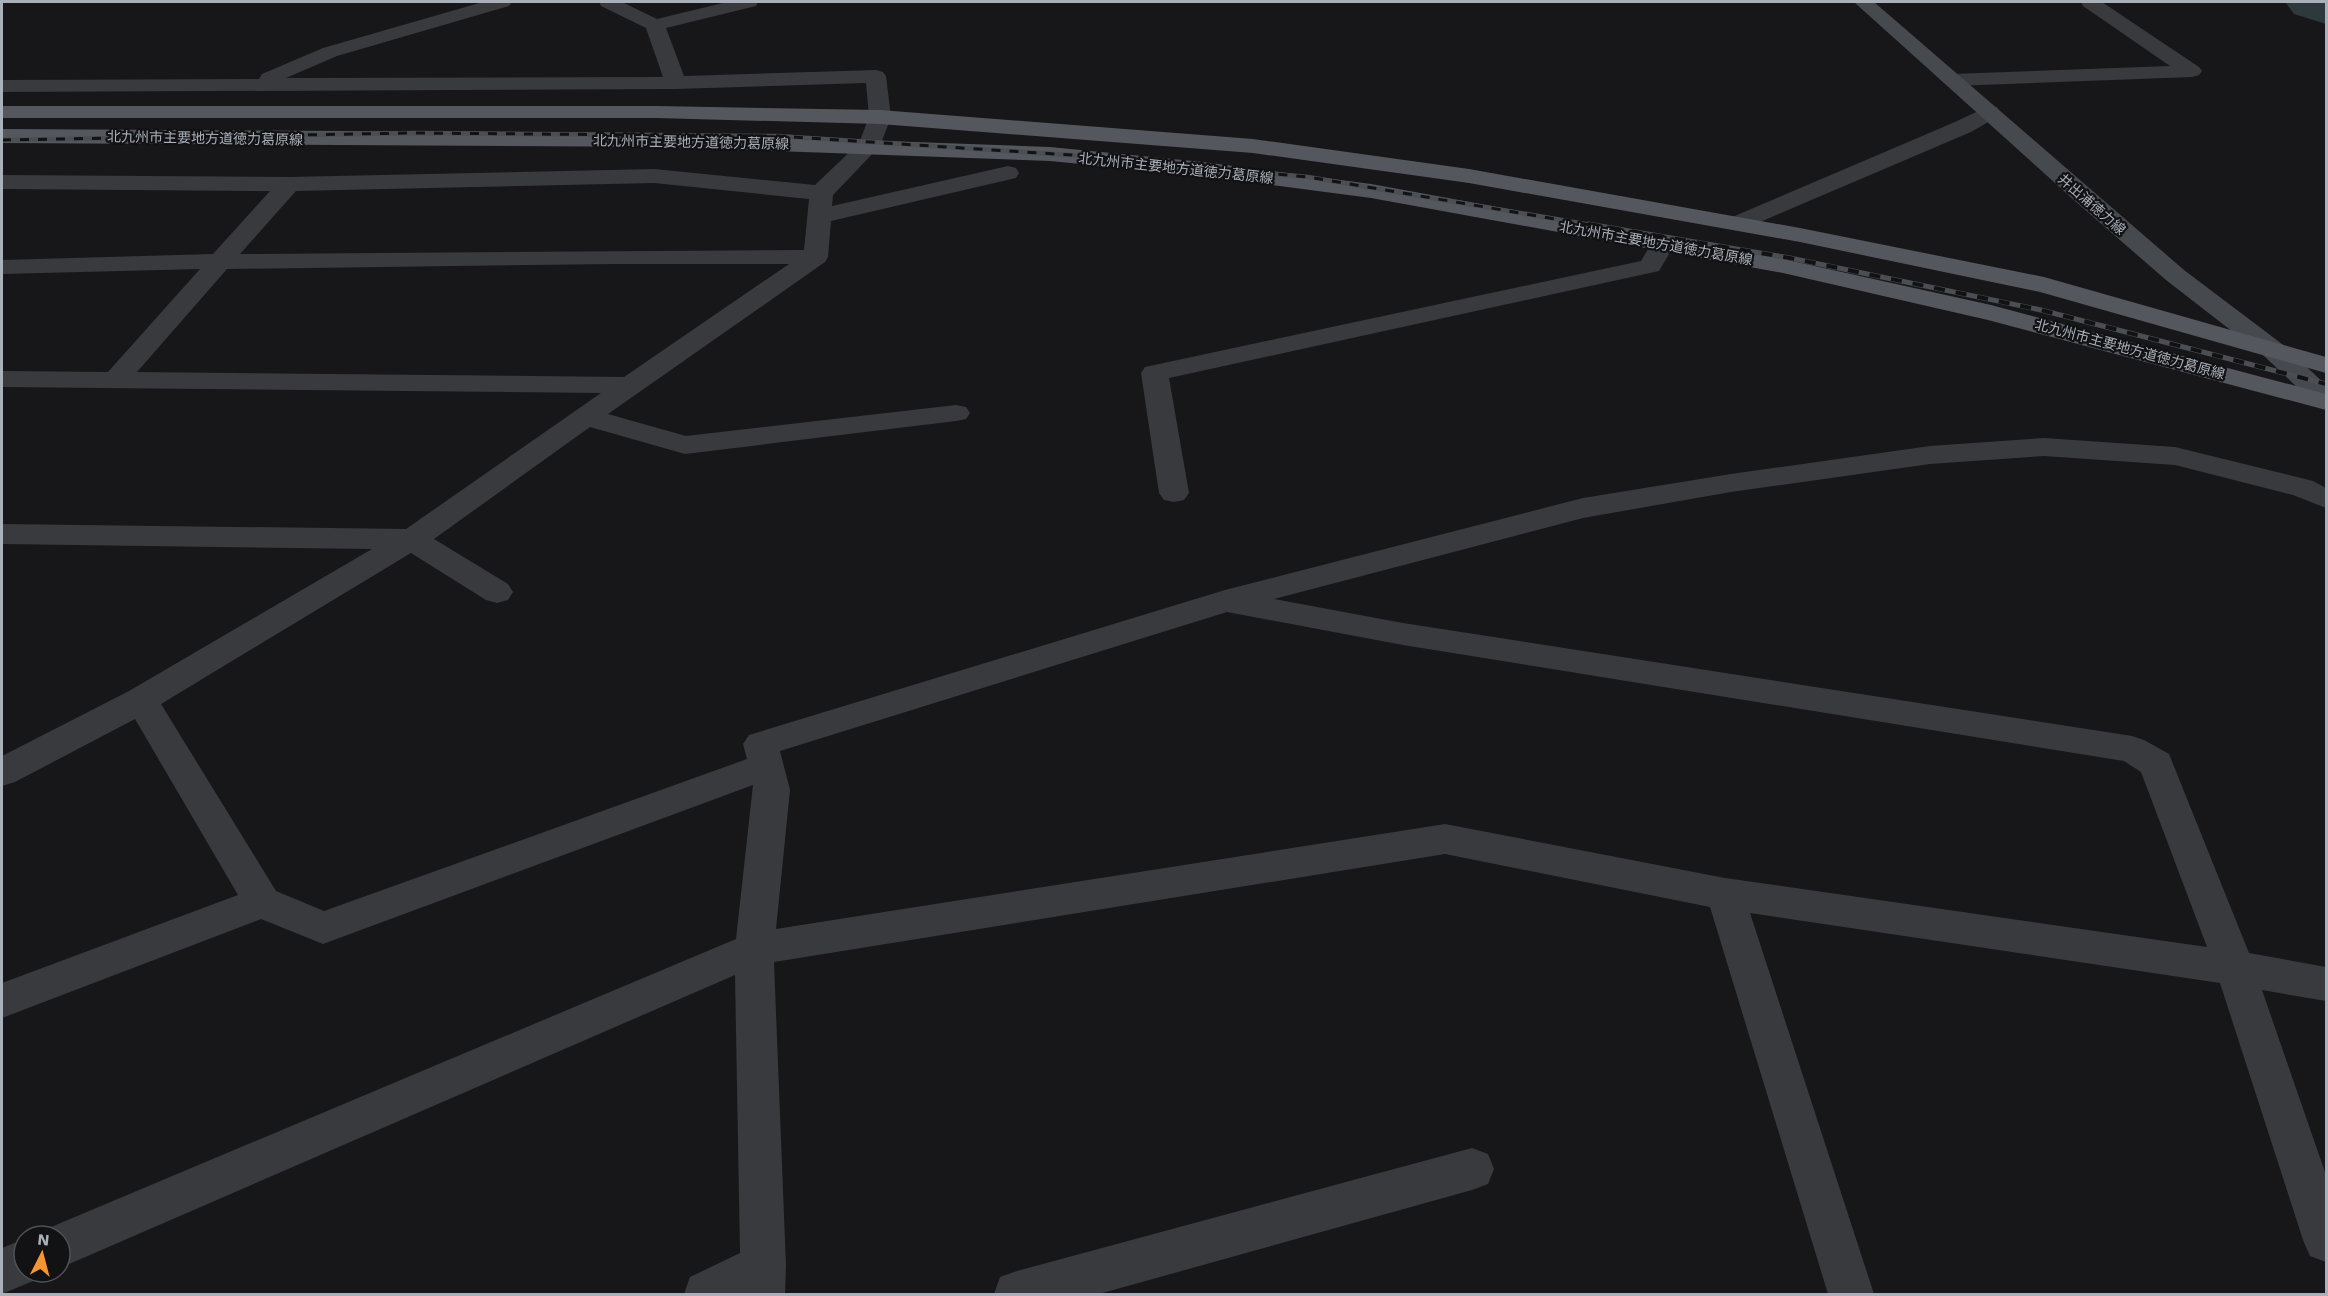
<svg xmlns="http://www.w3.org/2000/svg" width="2328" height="1296" font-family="'Work Sans','Noto Sans JP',sans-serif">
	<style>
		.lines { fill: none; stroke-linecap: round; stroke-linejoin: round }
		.river { fill: #2d393d; fill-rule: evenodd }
		.street { fill: #383a3e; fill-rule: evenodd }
		.secondary { fill: #46494e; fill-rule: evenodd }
		.primary { fill: #54575d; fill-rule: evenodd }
		.rail-far1-casing { stroke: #4b4e53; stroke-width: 4.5 }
		.rail-casing { stroke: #4b4e53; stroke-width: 5 }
		.rail-far1 { stroke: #121214; stroke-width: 3; stroke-dasharray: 9; stroke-linecap: butt }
		.rail { stroke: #121214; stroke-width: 4; stroke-dasharray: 11; stroke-linecap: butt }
		.labels { text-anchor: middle; stroke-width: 4.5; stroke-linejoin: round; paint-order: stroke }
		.far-street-label { font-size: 14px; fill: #a9b0b9; stroke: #121214 }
	</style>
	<rect width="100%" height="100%" fill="#171719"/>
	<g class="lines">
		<path class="river" d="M 2285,2 L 2326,2 L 2326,24 L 2294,14 Z"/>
		<path class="street" d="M 483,2 L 512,2 L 509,6 L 337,56 L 286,78 L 663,77 L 646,28 L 601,6 L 599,2 L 622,2 L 657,19 L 727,2 L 758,2 L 756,6 L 666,28 L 684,76 L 876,70 L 883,72 L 886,76 L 891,117 L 880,146 L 833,195 L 832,206 L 1008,166 L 1016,168 L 1019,173 L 1016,178 L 831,221 L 828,257 L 825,262 L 608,414 L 686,436 L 956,405 L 966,407 L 970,413 L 966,419 L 956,421 L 685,454 L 590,427 L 434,539 L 508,584 L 513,592 L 508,600 L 497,603 L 486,600 L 411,553 L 161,704 L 276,891 L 324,911 L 747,759 L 743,744 L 749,735 L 1225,590 L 1583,498 L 1731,474 L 1930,446 L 2044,438 L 2175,447 L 2313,481 L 2326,488 L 2326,508 L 2293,495 L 2175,465 L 2044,456 L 1930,464 L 1731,492 L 1583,518 L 1274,599 L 1403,623 L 2132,736 L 2144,740 L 2169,754 L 2249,953 L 2326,967 L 2326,1001 L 2262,990 L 2326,1175 L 2326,1262 L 2310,1256 L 2303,1240 L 2220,983 L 1750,913 L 1874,1294 L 1828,1294 L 1710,907 L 1445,854 L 774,962 L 786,1266 L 785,1294 L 684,1294 L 690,1277 L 740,1253 L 735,975 L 60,1268 L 60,1236 L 41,1236 L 44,1230 L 736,939 L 753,785 L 323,944 L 261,919 L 2,1018 L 2,983 L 238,895 L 135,719 L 15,782 L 2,786 L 2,756 L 129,691 L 372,549 L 2,544 L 2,524 L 406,529 L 601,393 L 2,387 L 2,371 L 108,372 L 200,269 L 2,274 L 2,260 L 213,254 L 270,191 L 2,189 L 2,175 L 289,177 L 654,169 L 815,185 L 859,143 L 869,117 L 866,83 L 676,89 L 2,92 L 2,80 L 259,79 L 262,74 L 323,48 ZM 654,183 L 809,199 L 804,250 L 240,254 L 296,191 ZM 613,264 L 789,264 L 624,377 L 137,372 L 227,269 ZM 1227,612 L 1403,645 L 2124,761 L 2141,772 L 2207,947 L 1725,878 L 1445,824 L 776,929 L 790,790 L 780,751 Z
			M 2081,2 L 2102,2 L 2199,67 L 2202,71 L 2199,75 L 2192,77 L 1953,86 L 1946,84 L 1943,80 L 1946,76 L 1953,74 L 2170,66 L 2083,6 Z
			M 1989,106 L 1997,107 L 2000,112 L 1997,117 L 1971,132 L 1746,228 L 1738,230 L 1730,228 L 1726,223 L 1730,218 L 1955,122 Z
			M 1663,237 L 1672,239 L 1675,244 L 1659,271 L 1169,378 L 1189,493 L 1184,500 L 1174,502 L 1164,500 L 1159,493 L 1141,373 L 1145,367 L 1641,261 L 1654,239 Z
			M 1472,1148 L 1488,1154 L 1494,1169 L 1488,1184 L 1472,1190 L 1099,1294 L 994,1294 L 1000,1277 L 1017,1271 Z
			M 24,1239 L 24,1272 L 43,1272 L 40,1278 L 2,1294 L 2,1248 Z"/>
		<path class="secondary" d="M 1854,2 L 1874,2 L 2184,270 L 2282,344 L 2326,385 L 2326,407 L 2316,405 L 2264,356 L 2166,280 L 2075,201 Z"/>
		<path class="primary" d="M 2,106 L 657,106 L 880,110 L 1253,139 L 1469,169 L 1800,228 L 2044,277 L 2326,357 L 2326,373 L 2040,292 L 1800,242 L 1469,183 L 1253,153 L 880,124 L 657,118 L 2,118 Z
			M 2,129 L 670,133 L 1050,147 L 1203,162 L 1371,184 L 1783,259 L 1991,305 L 2326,394 L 2326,410 L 1988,320 L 1783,273 L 1371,198 L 1203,176 L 1050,161 L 670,147 L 2,143 Z"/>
		<g class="rail-far1-casing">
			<path id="rail-far1" d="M 2,140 L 413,133 L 777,136 L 1086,156 L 1308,177 L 1597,226"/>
		</g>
		<g class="rail-casing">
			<path id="rail" d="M 1588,224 L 1790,258 L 2041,310 L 2326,384"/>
		</g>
		<use href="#rail-far1" class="rail-far1"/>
		<use href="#rail" class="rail"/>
	</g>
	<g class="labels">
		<g class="far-street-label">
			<text transform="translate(205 138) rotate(1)" y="5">北九州市主要地方道徳力葛原線</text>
			<text transform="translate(691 142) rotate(1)" y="5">北九州市主要地方道徳力葛原線</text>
			<text transform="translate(1176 168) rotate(6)" y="5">北九州市主要地方道徳力葛原線</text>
			<text transform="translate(2092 204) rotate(41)" y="5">井出浦徳力線</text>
			<text transform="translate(1656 243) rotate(10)" y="5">北九州市主要地方道徳力葛原線</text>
			<text transform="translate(2130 349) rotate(15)" y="5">北九州市主要地方道徳力葛原線</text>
		</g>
	</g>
	<rect width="2328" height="1296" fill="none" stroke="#a9b0b9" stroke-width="6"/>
	<g transform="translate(42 1254) rotate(6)"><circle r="28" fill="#121214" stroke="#4e5156" stroke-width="1.5"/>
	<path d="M0-4.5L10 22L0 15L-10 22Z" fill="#f59433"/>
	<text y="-9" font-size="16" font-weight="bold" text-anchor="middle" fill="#a9b0b9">N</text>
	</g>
</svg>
